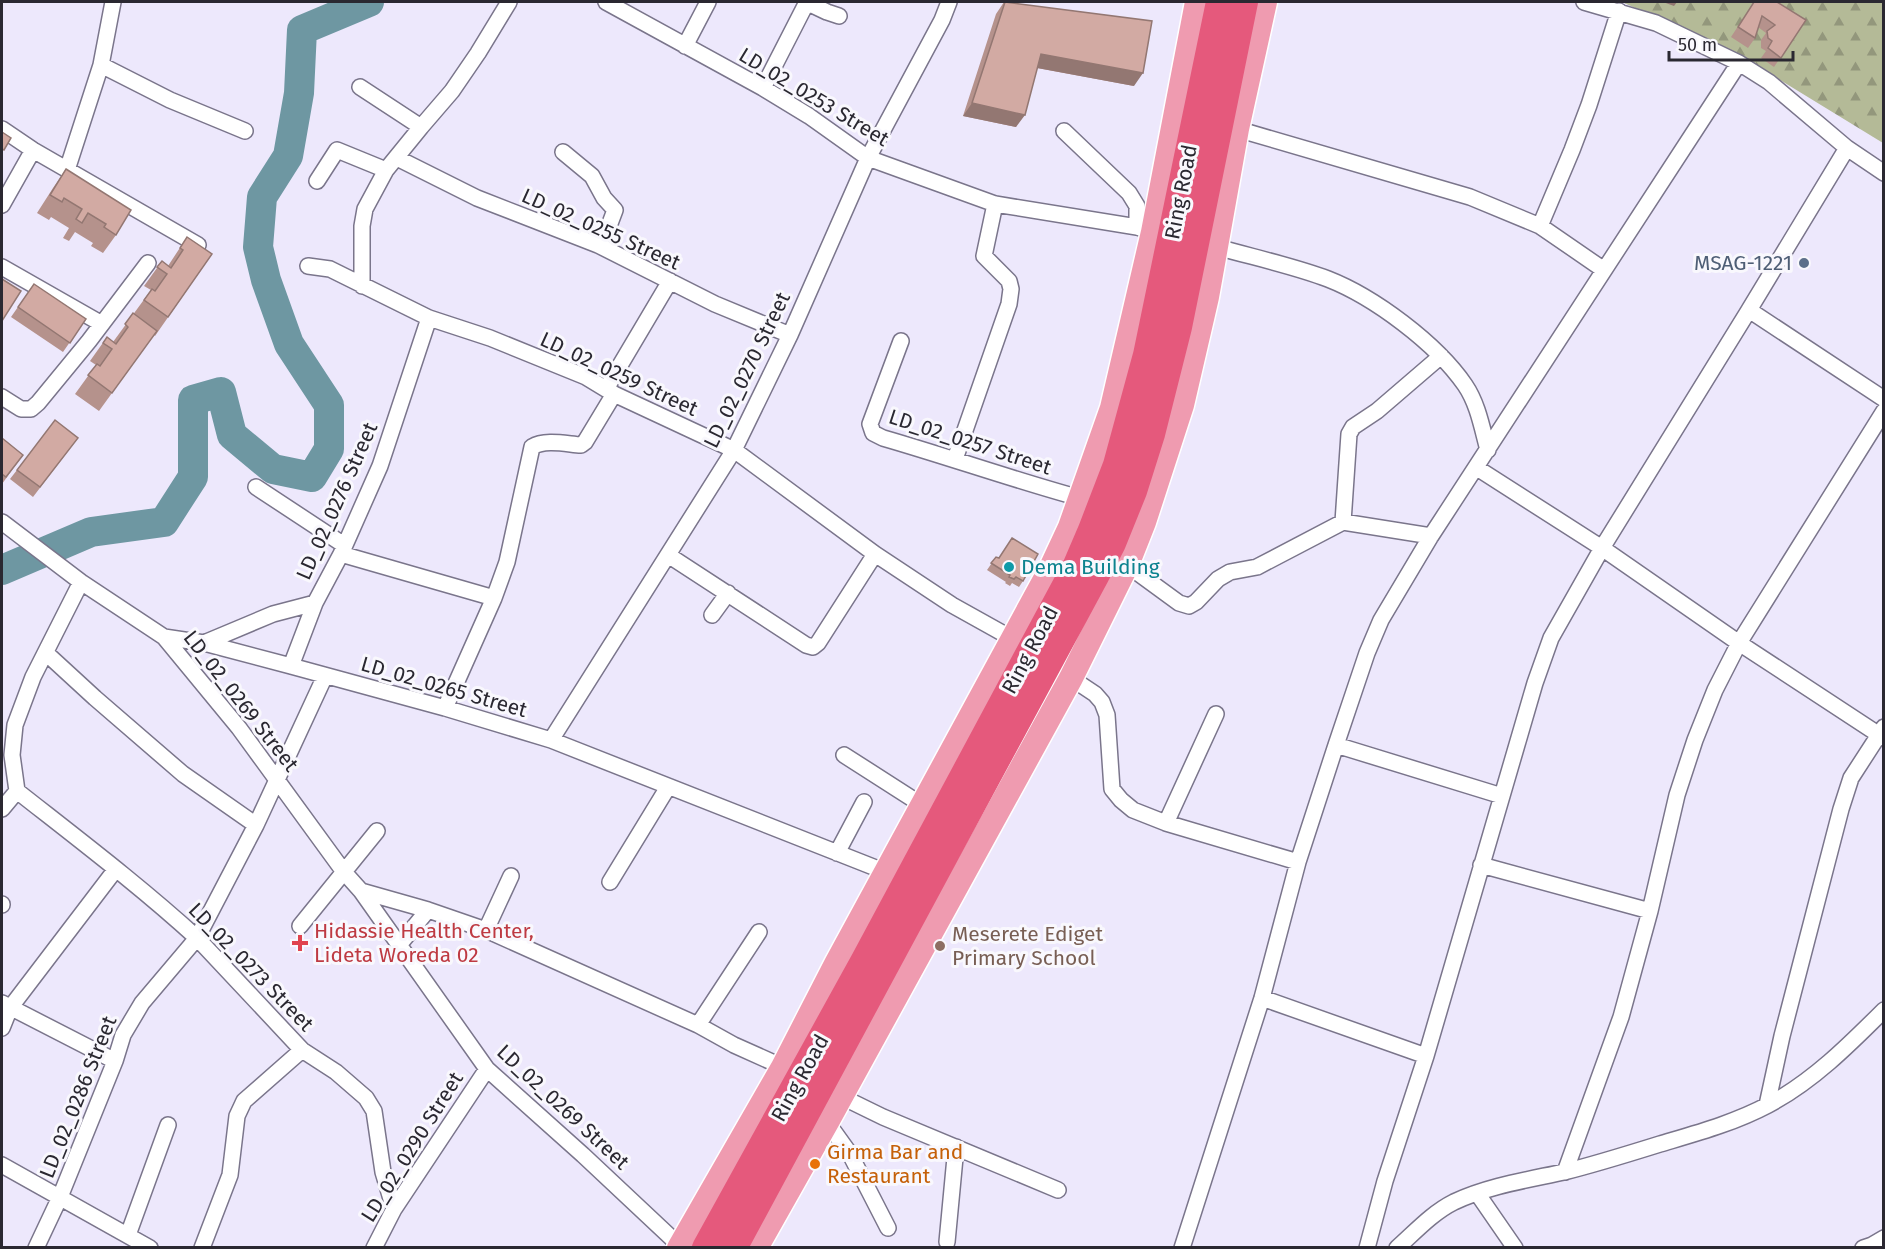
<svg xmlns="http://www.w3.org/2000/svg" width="1885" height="1249" font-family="'Fira Sans',sans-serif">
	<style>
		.forest { fill: url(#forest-firs) }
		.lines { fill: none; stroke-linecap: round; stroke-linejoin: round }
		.river { stroke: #6e97a2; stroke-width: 30 }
		.street-casing { stroke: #7a758b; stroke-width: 18 }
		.primary-casing { stroke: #fff; stroke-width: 27 }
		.highway-casing { stroke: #fff; stroke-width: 32 }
		.street { stroke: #fff; stroke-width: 15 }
		.primary { stroke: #ef9bb0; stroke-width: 24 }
		.highway { stroke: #e5597c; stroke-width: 28 }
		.wall { fill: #b5928c }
		.shaded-wall { fill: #937772 }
		.building { fill: #d2aaa3; stroke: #937772; stroke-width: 1.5 }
		.service-dot { fill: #5c6f8a; stroke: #f9f8fd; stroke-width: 2 }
		.culture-dot { fill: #0f9aa8; stroke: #f9f8fd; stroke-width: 2 }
		.health-dot { fill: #e0444e; stroke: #f9f8fd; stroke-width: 2 }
		.education-dot { fill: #8d6e63; stroke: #f9f8fd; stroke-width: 2 }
		.food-dot { fill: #e8710a; stroke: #f9f8fd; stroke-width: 2 }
		.labels { text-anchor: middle; stroke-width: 6; stroke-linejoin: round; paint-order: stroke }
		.street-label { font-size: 21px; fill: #2a2831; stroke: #f9f8fd }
		.service-label { font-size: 21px; fill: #4e5e75; stroke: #f9f8fd; text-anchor: end }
		.culture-label { font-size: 21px; fill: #0d838f; stroke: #f9f8fd; text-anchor: start }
		.health-label { font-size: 21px; fill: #be3a42; stroke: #f9f8fd; text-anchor: start }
		.education-label { font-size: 21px; fill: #785e54; stroke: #f9f8fd; text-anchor: start }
		.food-label { font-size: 21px; fill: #c56008; stroke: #f9f8fd; text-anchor: start }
	</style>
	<defs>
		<pattern id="forest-firs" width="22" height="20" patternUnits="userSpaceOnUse" patternTransform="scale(1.5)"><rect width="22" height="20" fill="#b4ba97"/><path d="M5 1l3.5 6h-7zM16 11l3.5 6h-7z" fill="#93977c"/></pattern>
	</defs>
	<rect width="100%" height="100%" fill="#ede8fc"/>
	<path class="forest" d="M 1622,2 L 1883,2 L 1883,143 L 1741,56 Z"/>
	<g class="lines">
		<path class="river" d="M 2,570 L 91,532 L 164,522 L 193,477 L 193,400 L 221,392 L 232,435 L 273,469 L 312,477 L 329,449 L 329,405 L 289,344 L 266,280 L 258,247 L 262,197 L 288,156 L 299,93 L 302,30 L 369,2"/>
		<g class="street-casing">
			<path id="street" d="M 606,2 L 763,88 L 809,116 L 868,158 L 995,204 L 1137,227 L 1153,232
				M 806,2 L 827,12 L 839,16
				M 1584,2 L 1656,23 L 1739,63 L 1769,82 L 1847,148 L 1884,173
				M 685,46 L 708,2
				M 101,65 L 170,100 L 245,131
				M 360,87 L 421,127
				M 763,88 L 807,2
				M 2,129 L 33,150 L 198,245
				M 1237,129 L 1470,197 L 1540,226 L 1604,270
				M 1064,131 L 1129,193 L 1137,206 L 1137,227
				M 1847,148 L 1749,310 L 1884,399
				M 563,152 L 592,176 L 604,198 L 615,210 L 609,226 L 598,245
				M 397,158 L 477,198 L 598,245 L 715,304 L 790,335
				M 67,170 L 101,65 L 113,2
				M 317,181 L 337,150 L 386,170
				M 2,205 L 33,150
				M 1540,226 L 1572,150 L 1589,105 L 1619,11
				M 1217,247 C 1252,257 1294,266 1328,279 C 1374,297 1436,343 1465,385 C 1478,404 1482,428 1488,450
				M 308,266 L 330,269 L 429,318 L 490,338 L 586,377 L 614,394 L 734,450 L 875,554 L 952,605 L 1013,639
				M 2,267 L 102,324
				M 362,286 L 362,226 L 365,209 L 386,170 L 421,127 L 452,91 L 478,53 L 509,2
				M 901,341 L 870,424 L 873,433 L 883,438 C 949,457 1014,480 1080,498
				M 606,389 L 670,281
				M 2,397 L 21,409 L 31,409 L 38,403 L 89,341 L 148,263
				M 955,459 L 1009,304 L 1011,289 L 1009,281 L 984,256 L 995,204
				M 1477,468 L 1602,548 L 1739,643 L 1884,738
				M 256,487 L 344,545
				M 2,522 L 81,582 L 164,637 L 239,728 L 344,872 L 361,891 L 487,1069 L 583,1155 L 680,1246
				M 1343,522 L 1349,434 L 1353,427 L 1377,411 L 1441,356
				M 341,554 L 494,598
				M 668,555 L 806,645 L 813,647 L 818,643 L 875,554
				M 1127,565 L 1179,603 L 1189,606 L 1196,602 L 1218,579 L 1230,572 L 1257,567 L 1343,522 L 1431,536
				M 712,615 L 728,593
				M 164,637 L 204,643 L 291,666 L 445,708 L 551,740 L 886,872
				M 204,643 L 273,614 L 315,603
				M 46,653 L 95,698 L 183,774 L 256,825
				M 291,666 L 315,603 L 341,554 L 380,466 L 429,318
				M 1071,678 L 1095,694 L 1102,702 L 1107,715 L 1112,789 L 1121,800 L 1133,810 L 1166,823 L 1298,862
				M 445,708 L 494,598 L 507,562 L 532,447 C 545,439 566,444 581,445 L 585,442 L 614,394
				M 551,740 L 734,450 L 790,335 L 868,158 L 942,20 L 949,2
				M 1336,745 L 1502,796
				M 844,755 L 922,805
				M 17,791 C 78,839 140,886 197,938 L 302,1050 L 336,1072 L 366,1098 L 374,1111 L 383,1172 L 394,1209
				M 2,809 L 17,791 L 12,755 L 15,725 L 33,677 L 81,582
				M 1166,823 L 1216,714
				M 837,853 L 864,802
				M 1481,865 L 1650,911
				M 610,882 L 668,787
				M 361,891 L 428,910 L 486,930 L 698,1025 L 734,1045 L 783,1067
				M 2,905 L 2,904
				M 300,926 L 377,831
				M 486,930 L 511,876
				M 399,945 L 428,910
				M 1262,998 L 1426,1056
				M 2,1003 L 115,1061
				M 698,1025 L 759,932
				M 2,1028 L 10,1008 L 116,869
				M 840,1096 L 883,1117 L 1058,1190
				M 1767,1105 L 1782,1036 L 1841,809 L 1851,778 L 1884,727
				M 827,1122 L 850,1154 L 888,1228
				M 2,1165 L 150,1248
				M 1565,1172 L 1621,1017 L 1650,911 L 1677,795 L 1695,740 L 1715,690 L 1739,643 L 1884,411
				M 1477,1193 L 1515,1248
				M 128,1235 L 168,1125
				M 947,1242 L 956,1147
				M 36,1248 L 60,1197 L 115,1061 L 123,1035 L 142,1003 L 197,938 L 256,825 L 325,676
				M 202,1248 L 230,1175 L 237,1116 L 244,1101 L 302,1050
				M 374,1248 L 394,1209 L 487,1069
				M 1182,1248 L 1262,998 L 1298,862 L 1336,745 L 1367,653 L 1381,620 L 1431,536 L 1739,63
				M 1367,1248 L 1385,1181 L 1426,1056 L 1535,683 L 1551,638 L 1602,548 L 1749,310
				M 1397,1248 C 1415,1232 1432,1213 1454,1202 C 1488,1186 1527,1180 1564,1172 C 1596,1164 1628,1154 1660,1144 C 1697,1133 1734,1123 1768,1105 C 1812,1082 1849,1045 1884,1010
				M 1863,1248 L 1872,1245 L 1884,1238"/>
		</g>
		<g class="primary-casing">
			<path id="primary" d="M 679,1248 L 783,1067 L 836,964 L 1049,572 L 1070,527 L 1112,408 L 1153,232 L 1197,2
				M 756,1248 L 827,1122 L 1071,678 L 1127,565 L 1144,522 L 1182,405 L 1207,297 L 1237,129 L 1265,2"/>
		</g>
		<g class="highway-casing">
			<path id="highway" d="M 706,1248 L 865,960 L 1077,565 L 1092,530 L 1117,465 L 1147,355 L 1220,2
				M 733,1248 L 1095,576 L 1112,543 L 1133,491 L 1151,434 L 1178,327 L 1244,2"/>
		</g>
		<use href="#street" class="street"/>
		<use href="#primary" class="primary"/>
		<use href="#highway" class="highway"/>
	</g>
	<path class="wall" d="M 1004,2 L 1134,86 L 1037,68 L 1016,127 L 963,116 L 996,14 Z
		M 1754,2 L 1806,20 L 1774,67 L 1761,58 L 1766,51 L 1761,48 L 1761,40 L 1766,33 L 1758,27 L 1755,38 L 1748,48 L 1731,37 Z
		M 66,169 L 116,235 L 103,253 L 91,246 L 93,243 L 75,232 L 69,241 L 63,238 L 69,228 L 51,217 L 49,220 L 37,213 L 53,188 Z
		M 187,237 L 212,254 L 155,336 L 154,335 L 99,411 L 75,394 L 96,365 L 90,361 L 107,337 L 113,342 L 151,290 L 144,286 L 162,261 L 168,266 Z
		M 34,284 L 86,319 L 63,352 L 11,317 Z
		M 2,438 L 23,455 L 2,484 Z
		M 78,438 L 33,497 L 10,479 L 17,470 Z
		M 996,557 L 1023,581 L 1019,587 L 1012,583 L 1010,586 L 1005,583 L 1006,582 L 987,570 Z"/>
	<path class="shaded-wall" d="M 1663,2 L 1677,2 L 1674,6 Z
		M 1041,54 L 1143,73 L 1134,86 L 1032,67 Z
		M 972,103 L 1025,115 L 1016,127 L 963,116 Z"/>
	<path class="building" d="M 1005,2 L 1152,21 L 1143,73 L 1041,54 L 1025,115 L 972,103 Z
		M 1754,2 L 1777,2 L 1806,20 L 1781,58 L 1768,48 L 1772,41 L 1768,38 L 1767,31 L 1775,25 L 1762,16 L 1755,38 L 1738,27 Z
		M 2,132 L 11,138 L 4,150 L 2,149 Z
		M 66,169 L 131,210 L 116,235 L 104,227 L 106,224 L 88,213 L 82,223 L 76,219 L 82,209 L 64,198 L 62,202 L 50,195 Z
		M 187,237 L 212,254 L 168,317 L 144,300 L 152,289 L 155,291 L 167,274 L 157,267 L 162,261 L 171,268 L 183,250 L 180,248 Z
		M 2,279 L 21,291 L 2,321 Z
		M 34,284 L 86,319 L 70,343 L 18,307 Z
		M 133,313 L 157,331 L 112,393 L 88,375 L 97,364 L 100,366 L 112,349 L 103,343 L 107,337 L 116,344 L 128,327 L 125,324 Z
		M 55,420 L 78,438 L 40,487 L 17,470 Z
		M 2,438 L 23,455 L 6,477 L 2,474 Z
		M 1012,538 L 1038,554 L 1023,581 L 1016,577 L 1014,579 L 1009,577 L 1010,575 L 991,563 L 996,557 L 999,558 Z"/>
	<circle class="service-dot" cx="1804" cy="263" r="6"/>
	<circle class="culture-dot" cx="1009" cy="567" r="6"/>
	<path class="health-dot" d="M297 934h6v6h6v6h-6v6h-6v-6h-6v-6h6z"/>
	<circle class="education-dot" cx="940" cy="946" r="6"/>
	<circle class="food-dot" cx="815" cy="1164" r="6"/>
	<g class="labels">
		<g class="street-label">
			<text transform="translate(814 97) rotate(31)" y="7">LD_02_0253 Street</text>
			<text transform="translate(1181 192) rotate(-79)" y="7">Ring Road</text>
			<text transform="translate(601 229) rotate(24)" y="7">LD_02_0255 Street</text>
			<text transform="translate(747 370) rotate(-64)" y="7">LD_02_0270 Street</text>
			<text transform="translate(619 374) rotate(25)" y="7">LD_02_0259 Street</text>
			<text transform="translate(970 442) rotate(18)" y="7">LD_02_0257 Street</text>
			<text transform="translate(337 501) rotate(-66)" y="7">LD_02_0276 Street</text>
			<text transform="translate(1030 650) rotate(-62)" y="7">Ring Road</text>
			<text transform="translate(444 687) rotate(16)" y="7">LD_02_0265 Street</text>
			<text transform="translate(241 701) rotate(52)" y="7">LD_02_0269 Street</text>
			<text transform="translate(251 967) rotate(46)" y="7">LD_02_0273 Street</text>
			<text transform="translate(800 1078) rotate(-61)" y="7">Ring Road</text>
			<text transform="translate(78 1097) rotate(-68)" y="7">LD_02_0286 Street</text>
			<text transform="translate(563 1107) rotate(43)" y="7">LD_02_0269 Street</text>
			<text transform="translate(412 1147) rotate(-58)" y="7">LD_02_0290 Street</text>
		</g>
		<g class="service-label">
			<text x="1792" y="270">MSAG-1221</text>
		</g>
		<g class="culture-label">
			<text x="1021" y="574">Dema Building</text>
		</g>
		<g class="health-label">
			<text x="314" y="938">Hidassie Health Center,<tspan x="314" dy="24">Lideta Woreda 02</tspan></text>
		</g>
		<g class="education-label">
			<text x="952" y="941">Meserete Ediget<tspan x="952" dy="24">Primary School</tspan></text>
		</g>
		<g class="food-label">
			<text x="827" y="1159">Girma Bar and<tspan x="827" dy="24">Restaurant</tspan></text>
		</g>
	</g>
	<rect width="1885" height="1249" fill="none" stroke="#2a2831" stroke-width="6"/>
	<path d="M1669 51v9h124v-9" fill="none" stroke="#2a2831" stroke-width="3"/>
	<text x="1678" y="51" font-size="18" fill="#2a2831" stroke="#f9f8fd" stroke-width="4.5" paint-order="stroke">50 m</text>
</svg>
